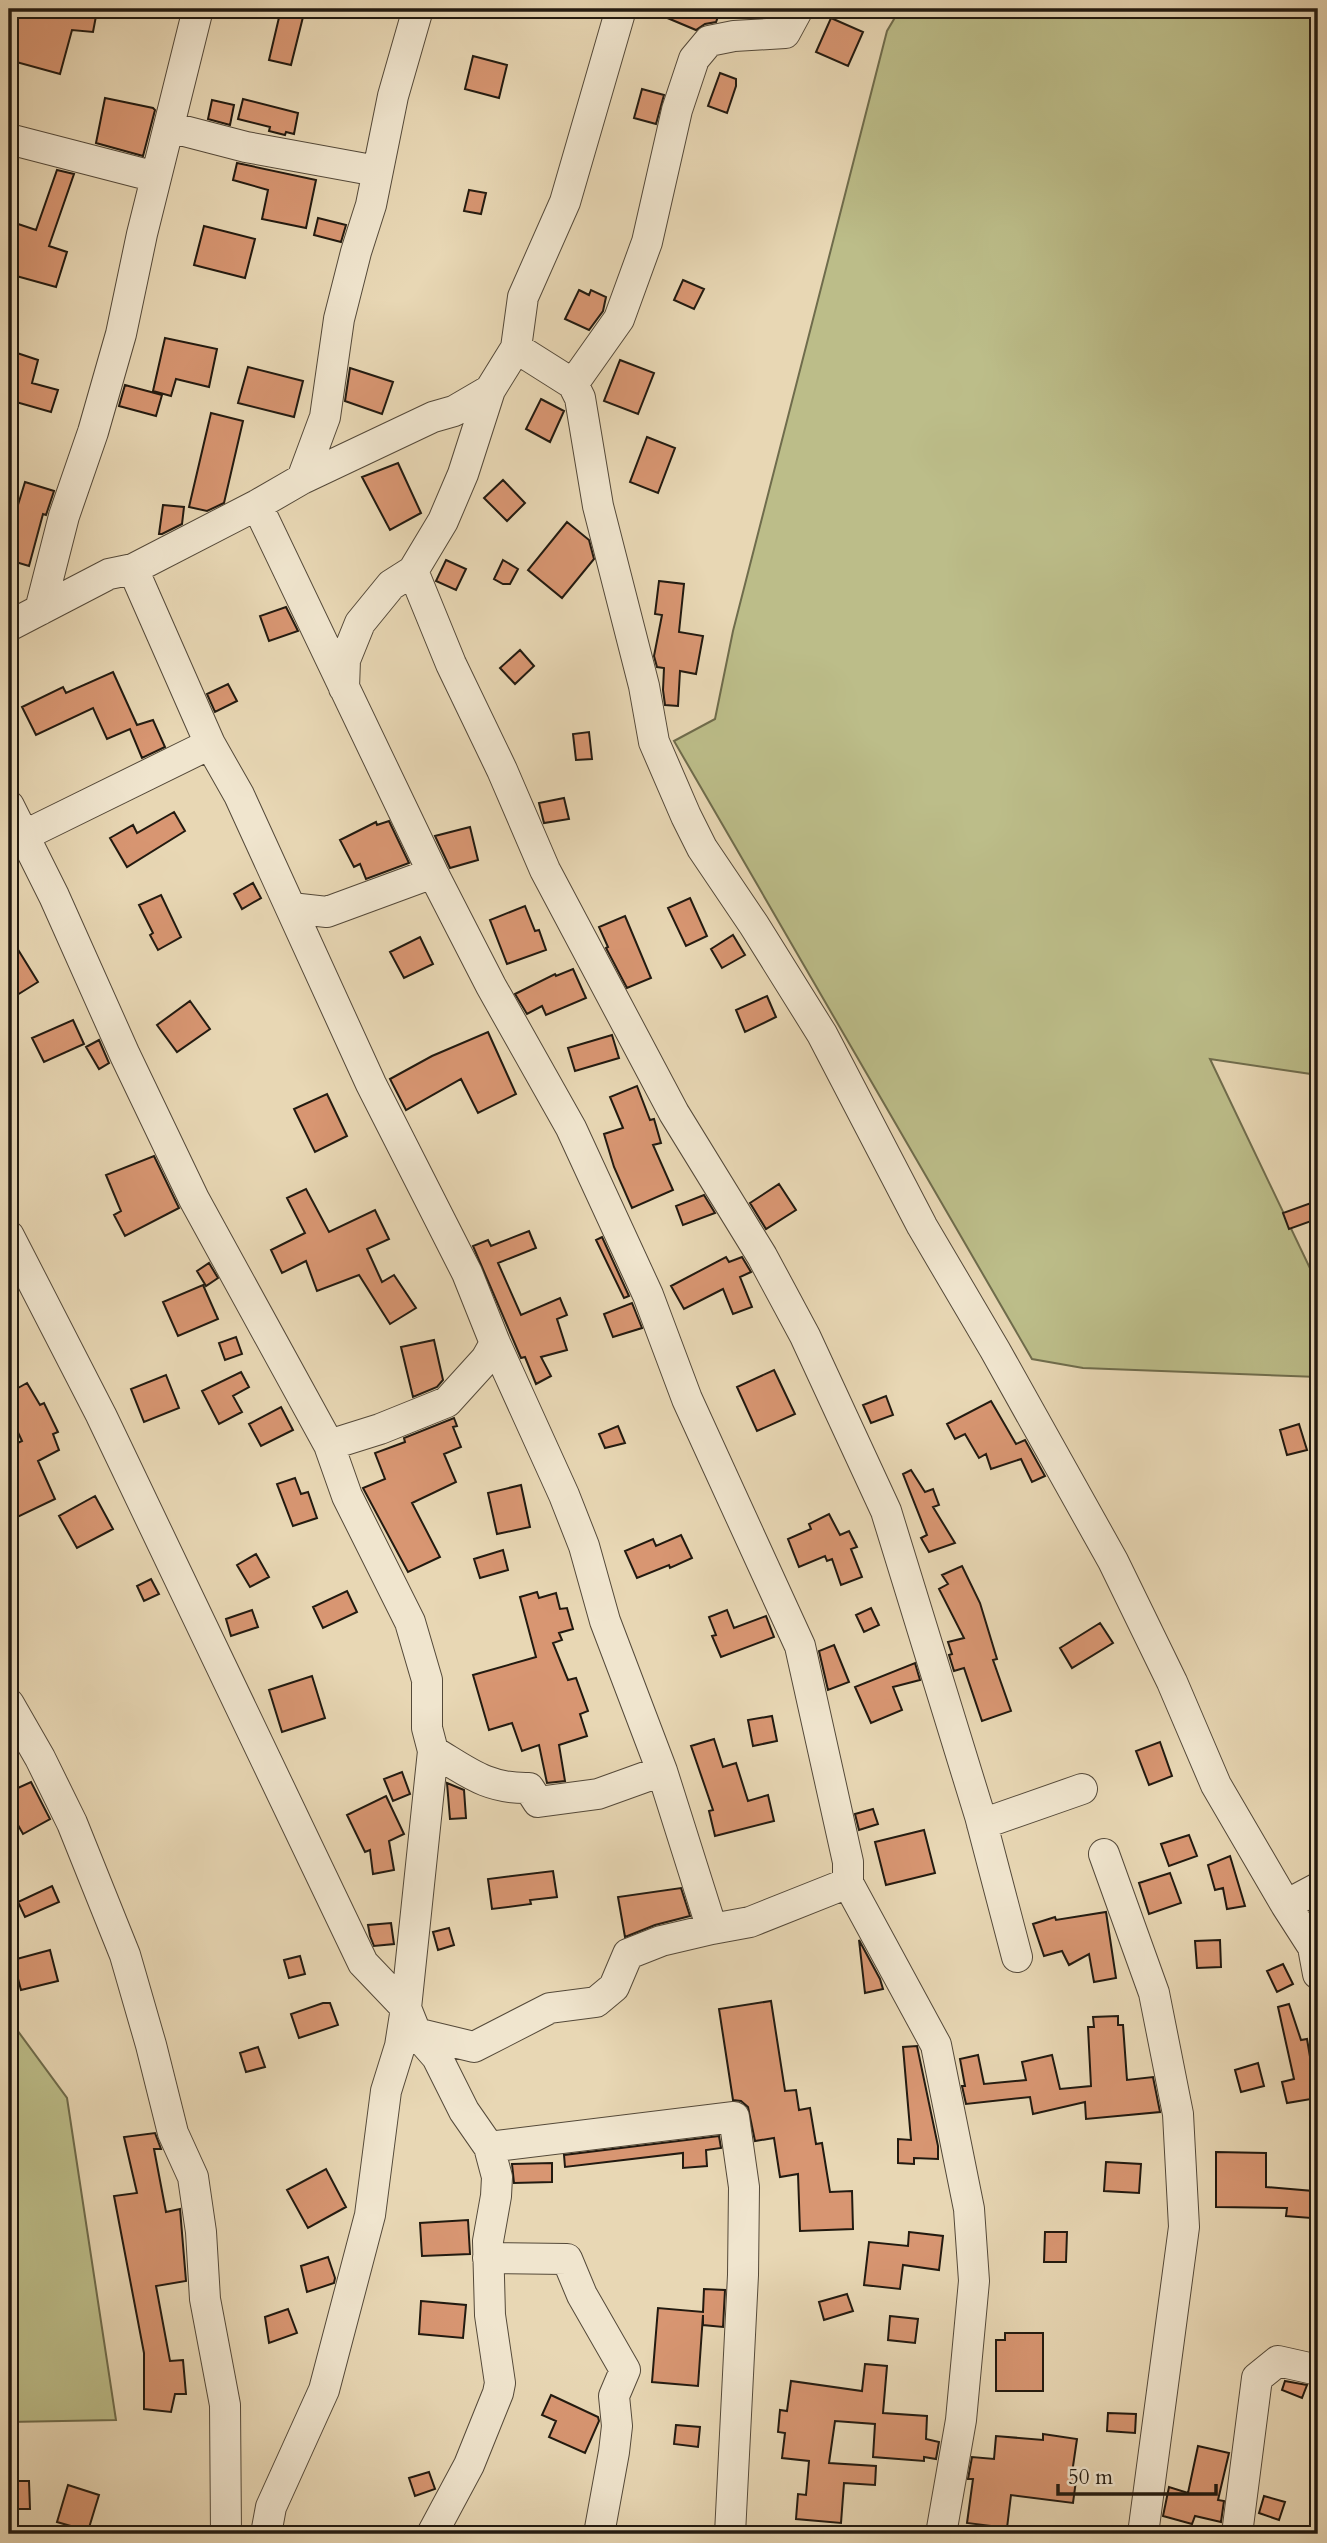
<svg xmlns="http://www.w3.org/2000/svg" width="1327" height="2543" font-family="Cardo,serif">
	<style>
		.green { fill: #bcbd89; stroke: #6f6c4c; stroke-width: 2 }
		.building { fill: #d89672; stroke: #221a10; stroke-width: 2 }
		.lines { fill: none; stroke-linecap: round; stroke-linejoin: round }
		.minor-casing { stroke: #544939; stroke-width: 32 }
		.minor { stroke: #f0e5ce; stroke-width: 30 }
	</style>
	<rect width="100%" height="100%" fill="#e8d7b4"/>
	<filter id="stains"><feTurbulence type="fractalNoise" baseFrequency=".00286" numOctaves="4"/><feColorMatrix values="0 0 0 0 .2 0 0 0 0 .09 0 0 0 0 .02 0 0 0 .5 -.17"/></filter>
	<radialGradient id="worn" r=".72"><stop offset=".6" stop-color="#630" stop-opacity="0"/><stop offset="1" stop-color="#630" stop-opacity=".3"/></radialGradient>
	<path class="green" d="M 900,9 L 1314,9 L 1318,13 L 1318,1075 L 1210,1059 L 1318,1285 L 1318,1377 L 1083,1368 L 1032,1359 L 674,741 L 715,719 L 733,631 L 887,31 Z
		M 9,2019 L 67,2098 L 116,2420 L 9,2422 Z"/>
	<path class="building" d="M 11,9 L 71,9 L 70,13 L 96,16 L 93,32 L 72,30 L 60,74 L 9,60 L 9,17 Z
		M 281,9 L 305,9 L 291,65 L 269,60 Z
		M 646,9 L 721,9 L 716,22 L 705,24 L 696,30 Z
		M 831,18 L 863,32 L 848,66 L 816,52 Z
		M 473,56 L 507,65 L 499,98 L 465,89 Z
		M 720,73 L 736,79 L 736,86 L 727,113 L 708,106 Z
		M 642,89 L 664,95 L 656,124 L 634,118 Z
		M 105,98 L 153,108 L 155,110 L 143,156 L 96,143 Z
		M 243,99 L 298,113 L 294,134 L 286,132 L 285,135 L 269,131 L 270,127 L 238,119 Z
		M 212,100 L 234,105 L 230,125 L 208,119 Z
		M 237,163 L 316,180 L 306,228 L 262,219 L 268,190 L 233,180 Z
		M 57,170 L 74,174 L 49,246 L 67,252 L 56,287 L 9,274 L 9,221 L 36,230 Z
		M 469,190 L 486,193 L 481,214 L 464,211 Z
		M 318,218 L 346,225 L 341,242 L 314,235 Z
		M 204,226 L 255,239 L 245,278 L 194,265 Z
		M 683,280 L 704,289 L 694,309 L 674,300 Z
		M 579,290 L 589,295 L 591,290 L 606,297 L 603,311 L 589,330 L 565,319 Z
		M 165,338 L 217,349 L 209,387 L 176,379 L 171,396 L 153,391 Z
		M 17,353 L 38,360 L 32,383 L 58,390 L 51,412 L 9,400 L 9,383 Z
		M 620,360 L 654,373 L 638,414 L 604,401 Z
		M 248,367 L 303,381 L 294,417 L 238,403 Z
		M 350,368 L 393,382 L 382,414 L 345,401 Z
		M 125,385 L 162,395 L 156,416 L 119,406 Z
		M 541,399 L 564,411 L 550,442 L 526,429 Z
		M 211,413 L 243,421 L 224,503 L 207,511 L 189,507 Z
		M 647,437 L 675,448 L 658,493 L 630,482 Z
		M 398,463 L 421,513 L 390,530 L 362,477 Z
		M 503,480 L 525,503 L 507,521 L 484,498 Z
		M 25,482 L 54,491 L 46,515 L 43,514 L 29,566 L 9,560 L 9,506 L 17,508 Z
		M 163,505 L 184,507 L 182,524 L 162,534 L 159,534 Z
		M 567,522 L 589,540 L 594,559 L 562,598 L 528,570 Z
		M 446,560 L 466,569 L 456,590 L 436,581 Z
		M 503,560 L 518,569 L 510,584 L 503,584 L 494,579 Z
		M 659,581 L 684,584 L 679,632 L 703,636 L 696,674 L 680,671 L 678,706 L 665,705 L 663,690 L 664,668 L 657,667 L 654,656 L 662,615 L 655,614 Z
		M 286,607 L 298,631 L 269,641 L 260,616 Z
		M 520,650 L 534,666 L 515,684 L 500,668 Z
		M 113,672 L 137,725 L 153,720 L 165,747 L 142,758 L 130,729 L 107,739 L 93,708 L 36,735 L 22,707 L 63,687 L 66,693 Z
		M 228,684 L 237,701 L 215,712 L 207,694 Z
		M 589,732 L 592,759 L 576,760 L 573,734 Z
		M 564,798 L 569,819 L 544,823 L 539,803 Z
		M 174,812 L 185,831 L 127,867 L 110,838 L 133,825 L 137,833 Z
		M 389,821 L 409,863 L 366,879 L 360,864 L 354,867 L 340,840 L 376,822 L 377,825 Z
		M 470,827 L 478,860 L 450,868 L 435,836 Z
		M 253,883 L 261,898 L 242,909 L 234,894 Z
		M 161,895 L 181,937 L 158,950 L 150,935 L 153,933 L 139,905 Z
		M 690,898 L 707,936 L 686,946 L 668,908 Z
		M 525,906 L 535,931 L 539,930 L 546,950 L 507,964 L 490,920 Z
		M 625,916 L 651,978 L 627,988 L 606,948 L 608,947 L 599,927 Z
		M 9,935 L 38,982 L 9,1000 Z
		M 733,935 L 745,955 L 722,968 L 711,949 Z
		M 420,937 L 433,964 L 404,978 L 390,952 Z
		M 573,969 L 586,998 L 546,1015 L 542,1006 L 527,1014 L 515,994 L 555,974 L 556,976 Z
		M 767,996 L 776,1017 L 745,1032 L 736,1010 Z
		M 190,1001 L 210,1029 L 177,1052 L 157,1025 Z
		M 73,1020 L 84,1044 L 44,1062 L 32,1038 Z
		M 488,1032 L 516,1094 L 478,1113 L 461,1079 L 406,1110 L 390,1079 L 432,1056 Z
		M 612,1035 L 619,1058 L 575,1071 L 568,1048 Z
		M 99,1040 L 109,1063 L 99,1069 L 86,1047 Z
		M 637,1086 L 650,1120 L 654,1119 L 661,1143 L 653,1145 L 673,1190 L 632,1208 L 614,1167 L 604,1134 L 623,1128 L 610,1097 Z
		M 327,1094 L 347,1136 L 315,1152 L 294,1109 Z
		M 154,1156 L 179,1208 L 125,1236 L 114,1215 L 121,1211 L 106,1175 Z
		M 779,1184 L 796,1210 L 766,1229 L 750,1203 Z
		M 306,1189 L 329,1232 L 375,1210 L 389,1239 L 367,1249 L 382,1282 L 394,1275 L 416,1308 L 390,1324 L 359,1275 L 317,1291 L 306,1261 L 282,1273 L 271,1250 L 305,1233 L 287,1198 Z
		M 704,1195 L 715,1213 L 683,1225 L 676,1206 Z
		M 1311,1203 L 1317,1219 L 1289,1229 L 1283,1213 Z
		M 529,1231 L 536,1248 L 498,1263 L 521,1315 L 560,1298 L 567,1315 L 557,1319 L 567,1350 L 541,1357 L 551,1376 L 536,1384 L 525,1357 L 521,1358 L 473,1246 L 488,1240 L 491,1246 Z
		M 602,1237 L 629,1296 L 624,1298 L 596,1240 Z
		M 726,1257 L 729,1262 L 742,1257 L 751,1272 L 740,1277 L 752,1307 L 733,1314 L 723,1289 L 684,1309 L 671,1286 Z
		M 209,1263 L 218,1278 L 206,1286 L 197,1271 Z
		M 203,1285 L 218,1319 L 178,1336 L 163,1302 Z
		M 632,1303 L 642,1328 L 613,1337 L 604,1314 Z
		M 236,1337 L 242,1354 L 225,1360 L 219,1343 Z
		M 434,1340 L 443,1380 L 437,1387 L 413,1397 L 401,1347 Z
		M 774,1370 L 795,1414 L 757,1431 L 737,1387 Z
		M 241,1372 L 249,1387 L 233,1396 L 242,1412 L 219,1424 L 202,1391 Z
		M 166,1375 L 179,1408 L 144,1422 L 131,1389 Z
		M 27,1383 L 40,1405 L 44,1403 L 58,1432 L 53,1434 L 59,1450 L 38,1461 L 55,1499 L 9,1521 L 9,1447 L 22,1441 L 9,1413 L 9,1393 Z
		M 886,1396 L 893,1415 L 871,1423 L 863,1405 Z
		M 991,1401 L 1016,1444 L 1025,1440 L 1045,1476 L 1032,1482 L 1021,1459 L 991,1469 L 986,1454 L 979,1458 L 965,1434 L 955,1439 L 947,1424 Z
		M 281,1407 L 293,1430 L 261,1446 L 249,1424 Z
		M 454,1418 L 457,1426 L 453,1427 L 461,1447 L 444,1454 L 456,1482 L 412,1503 L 440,1557 L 408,1572 L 363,1488 L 385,1479 L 375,1453 L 405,1442 L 404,1438 Z
		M 1299,1424 L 1307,1450 L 1287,1455 L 1280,1430 Z
		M 618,1426 L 625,1443 L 605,1448 L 599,1434 Z
		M 911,1470 L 925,1492 L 933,1489 L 939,1505 L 933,1507 L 955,1543 L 929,1552 L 921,1538 L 927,1535 L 903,1474 Z
		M 295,1478 L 301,1494 L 308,1492 L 317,1518 L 293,1526 L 277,1484 Z
		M 521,1485 L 530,1527 L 497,1534 L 488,1493 Z
		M 95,1496 L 113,1529 L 77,1548 L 59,1516 Z
		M 829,1514 L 840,1535 L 849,1531 L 857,1547 L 851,1549 L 862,1577 L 841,1585 L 832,1559 L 827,1561 L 825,1556 L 799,1567 L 788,1539 L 811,1529 L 809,1524 Z
		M 681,1535 L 692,1558 L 670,1568 L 669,1565 L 637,1578 L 625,1551 L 653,1539 L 656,1546 Z
		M 503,1550 L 508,1570 L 480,1578 L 474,1559 Z
		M 256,1554 L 269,1577 L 250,1587 L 237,1565 Z
		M 962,1566 L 980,1603 L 997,1659 L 993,1660 L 1011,1711 L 982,1721 L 964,1668 L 954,1671 L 949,1655 L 952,1654 L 948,1642 L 964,1638 L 939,1589 L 948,1584 L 942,1575 Z
		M 151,1579 L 159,1594 L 144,1601 L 137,1586 Z
		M 347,1591 L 357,1612 L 323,1628 L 313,1607 Z
		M 537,1592 L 539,1598 L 556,1593 L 560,1609 L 567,1608 L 573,1629 L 559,1633 L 562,1640 L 553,1643 L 568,1680 L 576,1678 L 588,1711 L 580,1714 L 587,1736 L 559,1745 L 565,1781 L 547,1783 L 539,1745 L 522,1751 L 512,1723 L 489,1730 L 473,1675 L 536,1657 L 520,1597 Z
		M 871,1608 L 879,1625 L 864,1632 L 856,1615 Z
		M 252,1610 L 258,1627 L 231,1636 L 226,1619 Z
		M 727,1610 L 734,1628 L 766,1616 L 774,1637 L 721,1657 L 712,1636 L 716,1635 L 709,1617 Z
		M 1100,1623 L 1113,1643 L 1072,1668 L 1060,1648 Z
		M 834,1645 L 849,1682 L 828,1690 L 819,1651 Z
		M 915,1663 L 920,1680 L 893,1687 L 902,1710 L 871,1723 L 855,1687 Z
		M 312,1676 L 325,1718 L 282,1732 L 269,1690 Z
		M 772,1716 L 777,1741 L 753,1746 L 748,1720 Z
		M 714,1739 L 723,1767 L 736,1763 L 748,1801 L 768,1795 L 774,1821 L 715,1836 L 709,1811 L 713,1810 L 691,1746 Z
		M 1160,1742 L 1172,1776 L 1149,1785 L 1136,1751 Z
		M 402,1772 L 410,1794 L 393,1801 L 384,1779 Z
		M 31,1782 L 50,1819 L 23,1834 L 9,1809 L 9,1792 Z
		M 447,1783 L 464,1790 L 466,1818 L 450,1819 Z
		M 386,1796 L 404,1834 L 389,1841 L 394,1870 L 373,1874 L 370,1850 L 365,1852 L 347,1815 Z
		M 873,1809 L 878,1824 L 859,1830 L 855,1814 Z
		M 924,1830 L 935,1873 L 886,1885 L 875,1842 Z
		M 1189,1835 L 1197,1856 L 1169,1866 L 1161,1844 Z
		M 1230,1856 L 1245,1906 L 1227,1909 L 1223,1888 L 1215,1890 L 1208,1865 Z
		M 553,1871 L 557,1897 L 530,1900 L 531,1904 L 492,1909 L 488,1879 Z
		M 1170,1873 L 1181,1903 L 1149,1914 L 1139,1883 Z
		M 52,1886 L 59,1902 L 25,1917 L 18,1902 Z
		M 681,1888 L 690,1916 L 655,1925 L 625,1937 L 618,1897 Z
		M 1106,1912 L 1116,1978 L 1094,1982 L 1089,1954 L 1069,1965 L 1062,1951 L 1044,1956 L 1033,1924 L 1055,1917 L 1056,1920 Z
		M 391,1923 L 394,1944 L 374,1946 L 370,1936 L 368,1925 Z
		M 449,1928 L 454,1945 L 438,1950 L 433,1932 Z
		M 859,1940 L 880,1979 L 883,1989 L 865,1993 Z
		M 1220,1940 L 1221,1967 L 1197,1968 L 1195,1941 Z
		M 50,1950 L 58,1981 L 21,1990 L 13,1960 Z
		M 300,1956 L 305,1974 L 289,1978 L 284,1960 Z
		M 1283,1964 L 1293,1984 L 1277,1992 L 1267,1971 Z
		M 771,2001 L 785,2091 L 796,2090 L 799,2110 L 810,2108 L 816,2144 L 822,2143 L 830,2192 L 852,2191 L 853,2229 L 800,2231 L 798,2174 L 780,2177 L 774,2138 L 755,2141 L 748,2107 L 741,2101 L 733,2100 L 719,2009 Z
		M 323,2003 L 330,2003 L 338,2025 L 299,2038 L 291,2014 Z
		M 1289,2004 L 1301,2040 L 1307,2039 L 1317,2098 L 1287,2103 L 1282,2082 L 1294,2079 L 1278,2007 Z
		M 1118,2016 L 1118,2025 L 1123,2025 L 1127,2080 L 1153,2077 L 1160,2112 L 1086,2119 L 1085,2102 L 1033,2114 L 1030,2097 L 966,2104 L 962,2086 L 965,2086 L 960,2059 L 978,2055 L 984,2084 L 1026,2080 L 1022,2062 L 1052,2055 L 1060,2089 L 1091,2086 L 1088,2027 L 1094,2027 L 1093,2017 Z
		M 917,2046 L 938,2146 L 938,2159 L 914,2158 L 914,2164 L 898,2163 L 898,2139 L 911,2140 L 903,2047 Z
		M 258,2047 L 265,2067 L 246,2072 L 240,2053 Z
		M 1258,2063 L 1264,2086 L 1241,2092 L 1235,2070 Z
		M 155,2133 L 161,2149 L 154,2149 L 166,2212 L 180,2209 L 186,2281 L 156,2286 L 170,2361 L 183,2360 L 186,2394 L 175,2394 L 171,2412 L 144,2409 L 144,2353 L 114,2196 L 137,2193 L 124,2137 Z
		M 719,2136 L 721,2148 L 706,2150 L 707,2166 L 683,2168 L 683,2153 L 565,2167 L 564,2155 Z
		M 1216,2152 L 1266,2153 L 1266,2187 L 1313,2191 L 1311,2218 L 1286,2216 L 1287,2208 L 1216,2207 Z
		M 1106,2162 L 1141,2164 L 1139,2193 L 1104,2191 Z
		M 552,2163 L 552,2182 L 514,2183 L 512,2164 Z
		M 326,2169 L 346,2207 L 308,2228 L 287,2190 Z
		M 468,2220 L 470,2254 L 422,2256 L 420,2223 Z
		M 909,2232 L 943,2236 L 939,2270 L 903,2265 L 900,2289 L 864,2285 L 869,2242 L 908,2246 Z
		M 1045,2232 L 1067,2232 L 1066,2262 L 1044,2262 Z
		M 328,2257 L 335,2278 L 334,2283 L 307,2292 L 301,2266 Z
		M 704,2289 L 725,2290 L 723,2327 L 703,2325 L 703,2315 L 698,2386 L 652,2382 L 658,2308 L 703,2312 Z
		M 847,2294 L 853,2311 L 824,2320 L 819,2302 Z
		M 421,2301 L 466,2305 L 463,2338 L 419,2334 Z
		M 288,2309 L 297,2333 L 269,2343 L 265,2317 Z
		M 890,2316 L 918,2319 L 915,2343 L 888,2340 Z
		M 1005,2333 L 1043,2333 L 1043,2391 L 996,2391 L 996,2340 L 1005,2340 Z
		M 865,2364 L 887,2366 L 883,2413 L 927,2416 L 926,2439 L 939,2442 L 936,2459 L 924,2457 L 924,2461 L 873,2457 L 875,2424 L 835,2421 L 829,2463 L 876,2466 L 875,2485 L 844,2483 L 841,2523 L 796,2519 L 798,2494 L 806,2495 L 809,2461 L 782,2458 L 785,2433 L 778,2432 L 780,2410 L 787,2411 L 791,2381 L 862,2391 Z
		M 1285,2381 L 1307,2385 L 1302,2398 L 1282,2390 Z
		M 551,2395 L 598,2417 L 599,2421 L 585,2453 L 549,2437 L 556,2421 L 542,2415 Z
		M 1108,2413 L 1136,2414 L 1135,2433 L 1107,2431 Z
		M 676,2425 L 700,2427 L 698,2447 L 674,2444 Z
		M 1043,2434 L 1077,2439 L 1072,2473 L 1077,2473 L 1073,2503 L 1011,2495 L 1007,2528 L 967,2523 L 973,2479 L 968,2479 L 972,2457 L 994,2459 L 996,2436 L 1043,2440 Z
		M 1198,2446 L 1229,2453 L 1218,2500 L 1224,2501 L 1221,2522 L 1195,2516 L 1192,2524 L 1163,2516 L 1169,2487 L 1188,2493 Z
		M 429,2472 L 435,2489 L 415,2496 L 409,2478 Z
		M 9,2481 L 29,2481 L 30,2509 L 9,2509 Z
		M 68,2485 L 99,2495 L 88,2531 L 57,2522 Z
		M 1264,2496 L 1285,2502 L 1279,2520 L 1259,2513 Z"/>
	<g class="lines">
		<g class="minor-casing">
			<path id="minor" d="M 169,127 L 246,147 L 377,171
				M 9,139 L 156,177
				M 516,348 L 573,384 L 580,398 L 598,506 L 644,686 L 654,742 L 686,816 L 702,848 L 754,925 L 822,1034 L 922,1226 L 995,1350 L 1113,1561 L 1172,1682 L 1216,1785 L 1286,1905 L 1313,1947 L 1318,1974
				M 573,384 L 619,319 L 647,242 L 677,110 L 694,59 L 709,41 L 734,36 L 785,33 L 798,9
				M 302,479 L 325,417 L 339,319 L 356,252 L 371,205 L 393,96 L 418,9
				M 257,505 L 433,873 L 491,986 L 571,1128 L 648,1295 L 687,1399 L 800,1646 L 848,1862 L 848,1883 L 936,2045 L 969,2209 L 974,2281 L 961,2420 L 941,2534
				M 133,569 L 210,744 L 239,795 L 371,1084 L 467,1273 L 495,1343 L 564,1495 L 584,1546 L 605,1621 L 662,1771 L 712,1929 L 750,1922 L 848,1883
				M 413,571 L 451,664 L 502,770 L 545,870 L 674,1113 L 762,1256 L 805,1336 L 886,1511 L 980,1816 L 1017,1957
				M 40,610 L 64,516 L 93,432 L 121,334 L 142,234 L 198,9
				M 9,626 L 109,574 L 133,569 L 257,505 L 302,479 L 433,417 L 454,411 L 490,390
				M 344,688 L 345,660 L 360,623 L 391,585 L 413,571 L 443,521 L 463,474 L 490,390 L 516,348 L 523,297 L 565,202 L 621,9
				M 9,806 L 54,896 L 125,1055 L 194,1199 L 329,1445 L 347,1496 L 410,1622 L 427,1680 L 427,1728 L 433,1751 L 406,2008 L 400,2046 L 386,2091 L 370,2215 L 324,2390 L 271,2507 L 266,2534
				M 23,836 L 210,744
				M 291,908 L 327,912 L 433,873
				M 9,1236 L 101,1415 L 363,1963 L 406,2008 L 416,2033 L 437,2057 L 464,2111 L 489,2147 L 734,2117 L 744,2187 L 743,2275 L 730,2534
				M 329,1445 L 380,1429 L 447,1402 L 486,1359 L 495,1343
				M 9,1704 L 40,1758 L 72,1823 L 125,1955 L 151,2045 L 173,2133 L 193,2177 L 201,2232 L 205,2299 L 225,2405 L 226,2534
				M 433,1751 C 468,1772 487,1789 529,1788 L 538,1802 L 598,1794 L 662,1771
				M 982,1824 L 1082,1789
				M 1104,1854 L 1154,1993 L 1178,2114 L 1184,2227 L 1143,2534
				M 1286,1905 L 1318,1888
				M 416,2033 L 474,2047 L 550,2008 L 596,2002 L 614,1987 L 628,1954 L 661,1941 L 712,1929
				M 488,2258 L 567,2259 L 582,2295 L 625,2370 L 614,2396 L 617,2426 L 614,2452 L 599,2534
				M 432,2534 L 469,2465 L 498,2393 L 500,2383 L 490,2315 L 488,2241 L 496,2196 L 497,2177 L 489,2147
				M 1237,2534 L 1257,2378 L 1278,2361 L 1318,2370"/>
		</g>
		<use href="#minor" class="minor"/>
	</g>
	<rect width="1327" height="2543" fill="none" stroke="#e8d7b4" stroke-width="35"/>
	<rect x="10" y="10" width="1306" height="2522" fill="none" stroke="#221a10" stroke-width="3.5"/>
	<rect x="18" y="18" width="1292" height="2508" fill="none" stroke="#221a10" stroke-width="2"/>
	<path d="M1058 2484v10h158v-10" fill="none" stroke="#221a10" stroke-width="3.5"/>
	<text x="1068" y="2484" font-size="21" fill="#221a10" stroke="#f0e5ce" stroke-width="5" paint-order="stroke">50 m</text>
	<rect width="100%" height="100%" filter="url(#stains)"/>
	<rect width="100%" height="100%" fill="url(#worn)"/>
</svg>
